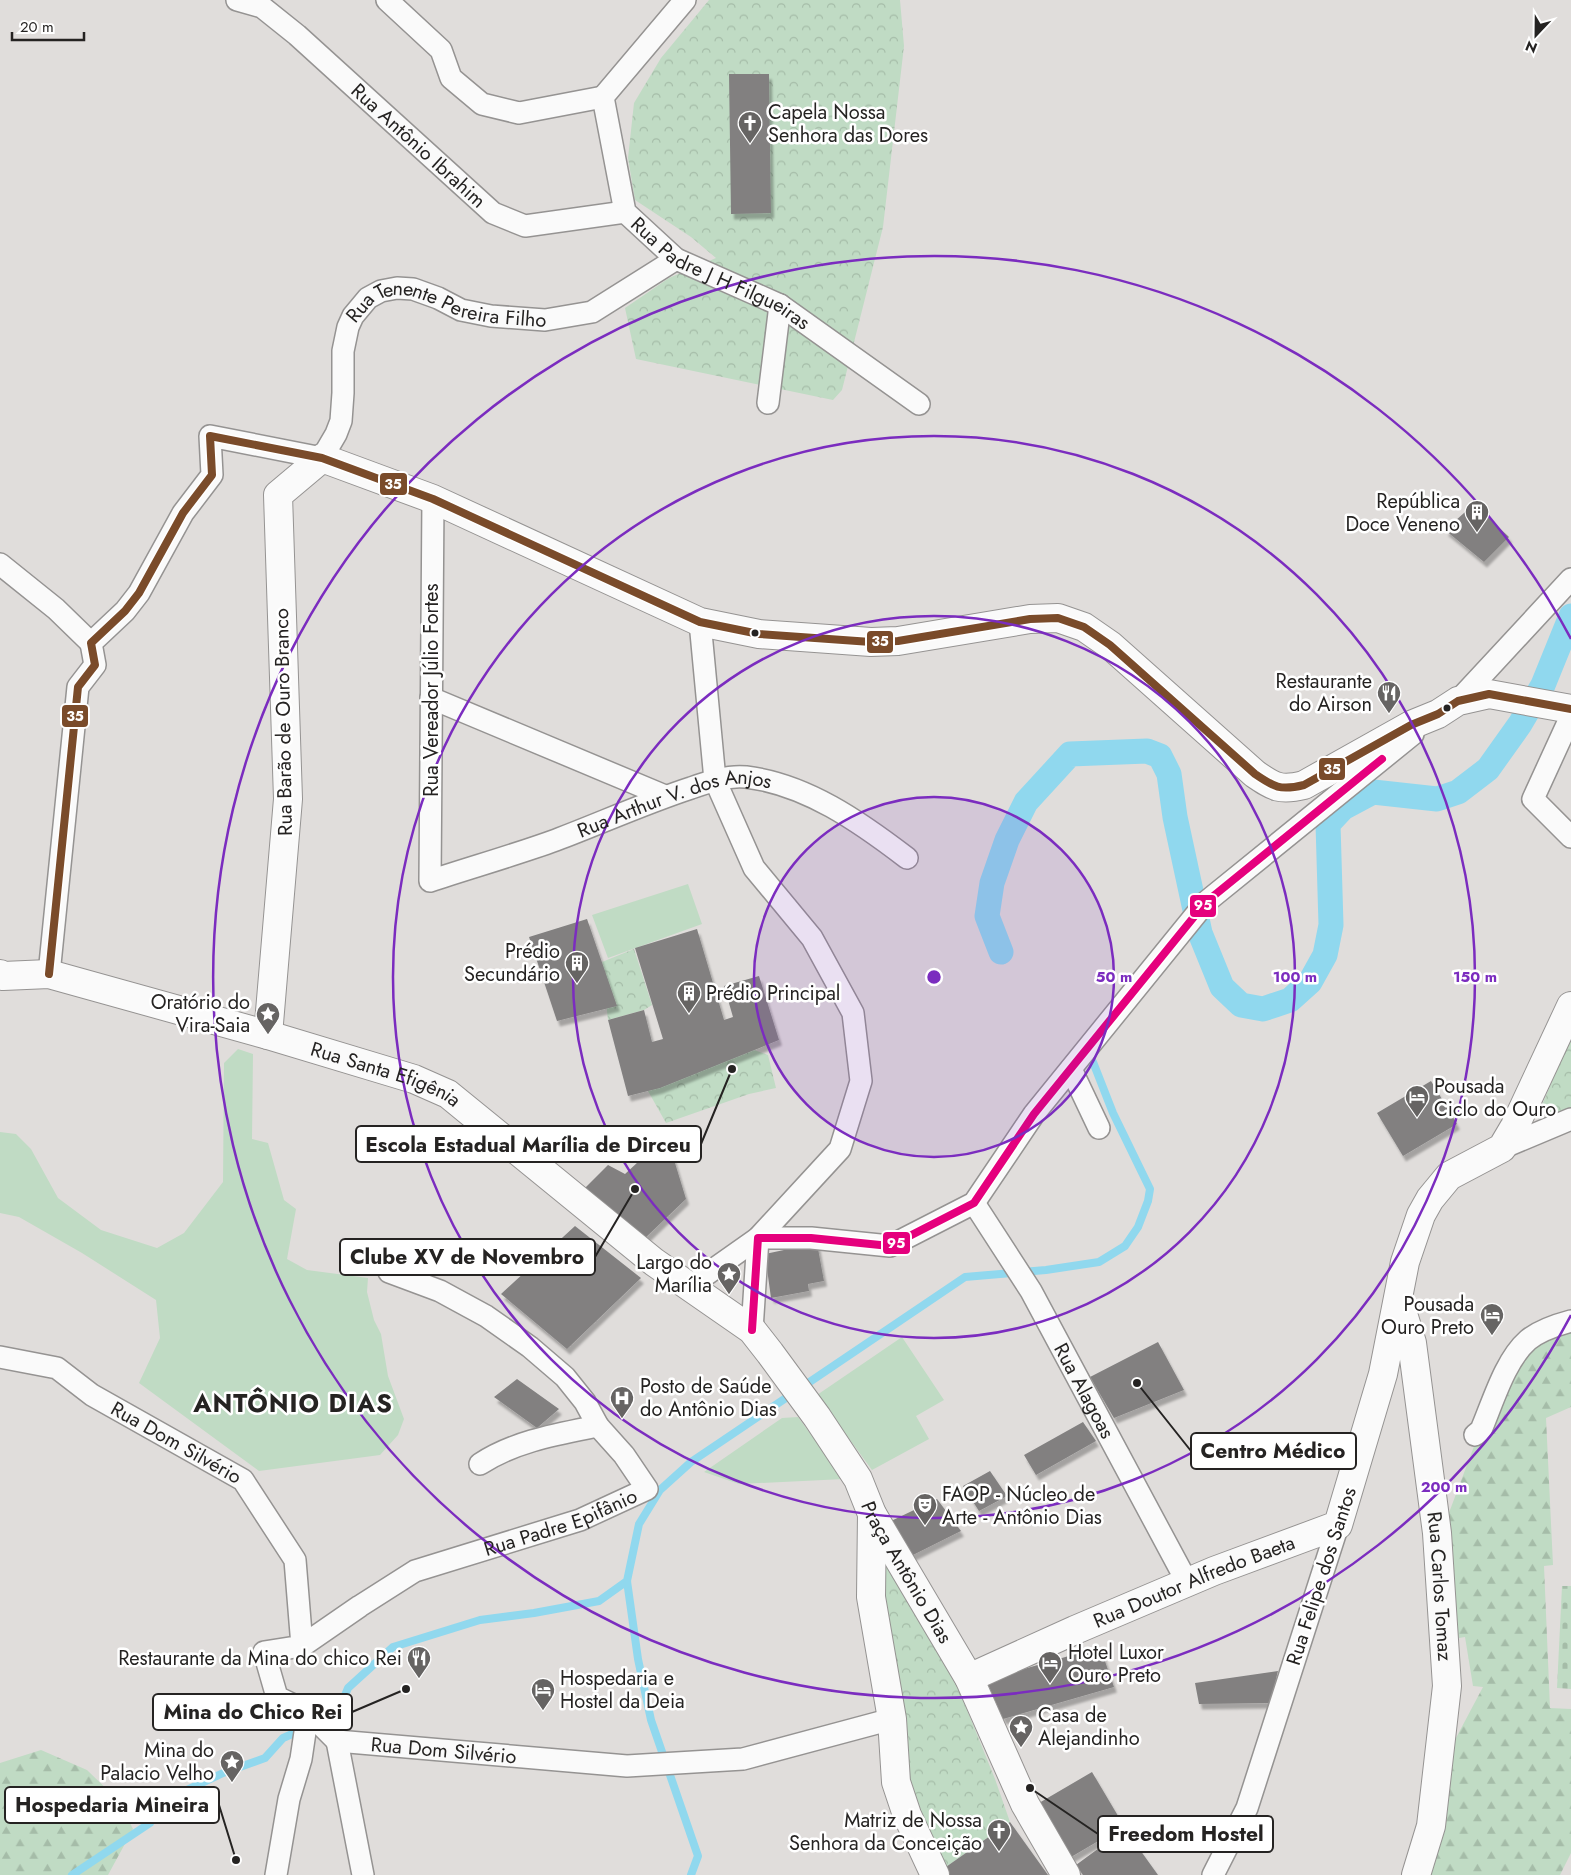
<svg xmlns="http://www.w3.org/2000/svg" width="1571" height="1875" font-family="Jost,sans-serif">
	<style>
		.green { fill: #c0dbc4 }
		.forest { fill: url(#forest-firs) }
		.cemetery { fill: url(#cemetery-stones) }
		.park { fill: url(#park-crowns) }
		.lines { fill: none; stroke-linecap: round; stroke-linejoin: round }
		.stream { stroke: #90d8ee; stroke-width: 8 }
		.canal { stroke: #90d8ee; stroke-width: 25 }
		.building { fill: #828080; filter: url(#shadow) }
		.street-casing { stroke: #959392; stroke-width: 24 }
		.secondary-casing { stroke: #959392; stroke-width: 30 }
		.street { stroke: #fafafa; stroke-width: 21 }
		.secondary { stroke: #fafafa; stroke-width: 28 }
		.bus-1-casing { stroke: #fff; stroke-width: 11 }
		.bus-2-casing { stroke: #fff; stroke-width: 11 }
		.bus-1 { stroke: #7a4b2a; stroke-width: 8 }
		.bus-2 { stroke: #e5007d; stroke-width: 8 }
		.ring { fill: none; stroke: #7b2cbf; stroke-width: 2.5 }
		.bus-dot { fill: #252322; stroke: #fff; stroke-width: 2 }
		.labels { text-anchor: middle; stroke-width: 5; stroke-linejoin: round; paint-order: stroke }
		.poi-label { font-size: 20px; fill: #252322; stroke: #fff; text-anchor: end }
		.street-label { font-size: 20px; fill: #252322; stroke: #fff }
		.district-label { font-size: 25px; font-weight: bold; letter-spacing: 1px; fill: #252322; stroke: #fff }
		.centre { fill: #7b2cbf; stroke: #fff; stroke-width: 2.5 }
		.ring-label { font-size: 15px; text-anchor: middle; font-weight: bold; fill: #7b2cbf; stroke: #fff; stroke-width: 5; stroke-linejoin: round; paint-order: stroke }
		.leader { fill: none; stroke: #252322; stroke-width: 2 }
		.callout-dot { fill: #252322; stroke: #fff; stroke-width: 2 }
		.callout { fill: #fff; stroke: #252322; stroke-width: 2 }
		.callout-label { font-size: 21px; text-anchor: middle; font-weight: bold; fill: #252322 }
		.line-badge { stroke: #fff; stroke-width: 2 }
		.badge-label { font-size: 14px; text-anchor: middle; font-weight: bold; fill: #fff }
	</style>
	<defs>
		<pattern id="forest-firs" width="22" height="20" patternUnits="userSpaceOnUse" patternTransform="scale(1.25)"><rect width="22" height="20" fill="#c0dbc4"/><path d="M5 1l3.5 6h-7zM16 11l3.5 6h-7z" fill="#a5bca8"/></pattern>
		<pattern id="cemetery-stones" width="16" height="16" patternUnits="userSpaceOnUse" patternTransform="scale(1.25)"><rect width="16" height="16" fill="#c0dbc4"/><path d="M2 7V4a2 2 0 0 1 4 0v3zM10 15v-3a2 2 0 0 1 4 0v3z" fill="#a5bca8"/></pattern>
		<pattern id="park-crowns" width="20" height="18" patternUnits="userSpaceOnUse" patternTransform="scale(1.25)"><rect width="20" height="18" fill="#c0dbc4"/><path d="M2 6a3 3 0 1 1 6 0M12 15a3 3 0 1 1 6 0" fill="none" stroke="#a5bca8"/></pattern>
		<filter id="shadow"><feDropShadow dx="3" dy="5.5" stdDeviation="1" flood-color="#0004"/></filter>
	</defs>
	<rect width="100%" height="100%" fill="#e0dddb"/>
	<path class="green" d="M 688,884 L 702,924 L 608,958 L 592,915 Z
		M 238,1049 L 253,1054 L 252,1139 L 268,1143 L 284,1200 L 296,1209 L 287,1259 L 307,1270 L 368,1278 L 367,1292 L 374,1320 L 381,1334 L 388,1376 L 404,1419 L 398,1435 L 380,1455 L 259,1471 L 139,1383 L 160,1338 L 156,1300 L 82,1253 L 19,1217 L 0,1213 L 0,1132 L 16,1134 L 31,1149 L 58,1198 L 101,1230 L 157,1248 L 184,1233 L 223,1182 L 224,1063 Z
		M 902,1337 L 944,1400 L 916,1416 L 929,1439 L 872,1470 L 817,1395 Z
		M 798,1417 L 844,1479 L 739,1484 L 704,1472 L 782,1418 Z"/>
	<path class="forest" d="M 1571,1330 L 1571,1407 L 1546,1418 L 1553,1565 L 1544,1566 L 1550,1708 L 1571,1709 L 1571,1853 L 1560,1875 L 1410,1875 L 1439,1770 L 1483,1687 L 1473,1686 L 1465,1637 L 1459,1638 L 1450,1608 L 1447,1518 L 1476,1441 L 1520,1360 C 1535,1345 1551,1337 1571,1330 Z
		M 41,1750 L 87,1770 L 119,1801 L 133,1829 L 108,1875 L 0,1875 L 0,1763 Z"/>
	<path class="cemetery" d="M 1562,1586 L 1571,1586 L 1571,1689 L 1557,1688 Z"/>
	<path class="park" d="M 709,0 L 900,0 L 904,46 L 883,227 L 842,390 L 833,400 L 636,359 L 625,308 L 669,278 L 716,258 L 691,237 L 635,200 L 628,158 L 634,103 L 661,58 Z
		M 634,949 L 652,1005 L 644,1010 L 608,1020 L 602,962 Z
		M 1571,1037 L 1571,1108 L 1552,1115 L 1542,1105 Z
		M 754,1050 L 768,1055 L 776,1088 L 749,1094 L 666,1123 L 648,1091 Z
		M 881,1559 L 892,1563 L 957,1685 L 995,1779 L 1010,1822 L 943,1869 L 915,1822 L 894,1730 Z"/>
	<g class="lines">
		<path class="stream" d="M 324,1723 L 335,1720 L 348,1688 L 393,1647 L 480,1620 L 534,1613 L 599,1601 L 627,1581
			M 72,1875 L 150,1823 L 159,1803 L 223,1773 L 265,1758 L 283,1738 L 304,1729
			M 691,1875 L 698,1856 L 651,1720 L 638,1659 L 627,1581 L 639,1524 L 660,1490 L 691,1462 L 965,1277 L 1046,1270 L 1099,1262 L 1125,1246 L 1138,1227 L 1148,1201 L 1150,1189 L 1113,1113 L 1093,1062"/>
		<path class="canal" d="M 1001,952 L 987,916 L 992,883 L 1007,840 L 1026,802 L 1070,754 L 1147,751 L 1160,756 L 1169,774 L 1175,817 L 1200,933 L 1222,987 L 1241,1005 L 1263,1009 L 1290,1000 L 1310,982 L 1325,955 L 1331,925 L 1328,824 L 1343,808 L 1373,792 L 1437,799 L 1458,792 L 1488,769 L 1520,724 L 1543,685 L 1571,616"/>
	</g>
	<path class="building" d="M 729,74 L 769,74 L 771,213 L 731,214 Z
		M 1474,504 L 1509,537 L 1484,562 L 1445,530 Z
		M 587,919 L 617,1006 L 557,1021 L 529,937 Z
		M 697,929 L 724,1020 L 733,1017 L 724,986 L 759,976 L 779,1040 L 660,1088 L 628,1096 L 608,1020 L 644,1010 L 652,1042 L 663,1039 L 635,948 Z
		M 1431,1081 L 1457,1124 L 1403,1156 L 1377,1113 Z
		M 664,1138 L 671,1150 L 686,1199 L 643,1240 L 585,1188 L 608,1165 L 625,1174 Z
		M 575,1226 L 641,1278 L 567,1349 L 501,1294 Z
		M 817,1243 L 824,1281 L 808,1284 L 809,1291 L 771,1298 L 765,1254 Z
		M 1158,1342 L 1184,1390 L 1114,1418 L 1090,1377 Z
		M 517,1379 L 559,1409 L 537,1428 L 494,1397 Z
		M 1083,1422 L 1096,1441 L 1036,1475 L 1024,1455 Z
		M 990,1471 L 1007,1496 L 979,1511 L 963,1486 Z
		M 937,1499 L 961,1531 L 911,1556 L 889,1522 Z
		M 1100,1647 L 1114,1687 L 1003,1719 L 986,1680 Z
		M 1278,1671 L 1270,1703 L 1199,1704 L 1195,1683 Z
		M 1092,1772 L 1124,1826 L 1071,1857 L 1039,1803 Z
		M 1010,1822 L 1048,1875 L 948,1875 L 943,1869 Z
		M 1125,1829 L 1158,1875 L 1083,1875 L 1076,1865 Z"/>
	<g class="lines">
		<g class="street-casing">
			<g id="street">
				<path id="s1" d="M 237,0 L 262,7 L 297,35 L 493,213 L 525,226 L 625,212"/>
				<path d="M 387,0 L 441,50 L 451,78 L 482,104 L 519,113 L 603,97"/>
				<path id="s2" d="M 685,0 L 603,97 L 625,212 L 676,259 L 780,305 L 919,404"/>
				<path d="M 768,403 L 780,305"/>
				<path id="s3" d="M 433,499 L 430,881 C 472,867 515,855 556,840 C 601,823 645,803 691,788 C 708,782 728,775 746,777 C 806,784 860,822 907,858"/>
				<path d="M 0,564 L 56,609 L 91,643"/>
				<path d="M 431,698 L 665,796"/>
				<path d="M 1458,701 L 1571,579"/>
				<path d="M 1571,716 L 1533,799 L 1571,837"/>
				<path id="s4" d="M 49,974 L 78,687 L 95,665 L 91,643 L 125,611 L 139,593 L 183,513 L 212,475 L 210,436 L 322,458 L 336,434 L 341,421 L 343,393 L 343,351 L 348,327 L 353,316 L 368,298 L 381,291 L 397,288 L 413,289 L 438,298 L 461,310 L 491,316 L 545,320 L 592,312 L 676,259"/>
				<path d="M 1071,1069 L 1099,1128"/>
				<path d="M 1502,1148 L 1571,1119"/>
				<path id="s5" d="M 974,1203 L 1031,1291 L 1187,1582"/>
				<path d="M 690,1286 L 758,1238 L 840,1149 L 861,1081 L 853,1013 L 812,938 L 754,868 L 715,780 L 700,622"/>
				<path d="M 752,1330 L 758,1238 L 811,1238 L 890,1246 L 974,1203 L 1034,1114 L 1206,902 L 1413,734"/>
				<path id="s6" d="M 0,1357 L 57,1368 L 92,1395 L 243,1480 L 295,1560 L 302,1646 L 264,1652 L 277,1697 L 308,1712 L 337,1741 L 627,1766 L 743,1759 L 892,1719"/>
				<path d="M 1475,1435 L 1481,1430 C 1493,1402 1505,1360 1528,1340 C 1540,1330 1556,1325 1571,1321"/>
				<path d="M 480,1464 C 515,1441 558,1434 598,1426"/>
				<path id="s7" d="M 302,1646 L 360,1606 L 415,1571 L 580,1520 L 647,1489 L 624,1455 L 598,1426 L 585,1402 L 565,1377 L 530,1347 L 486,1316 L 440,1291 L 389,1272"/>
				<path d="M 337,1741 L 363,1875"/>
				<path d="M 276,1875 L 289,1799 L 301,1759 L 308,1712"/>
				<path d="M 1213,1875 L 1247,1808 L 1338,1525"/>
			</g>
		</g>
		<g class="secondary-casing">
			<g id="secondary">
				<path id="s8" d="M 0,974 L 3,976 L 49,974 L 268,1035 L 414,1079 L 448,1094 L 654,1262 L 752,1330 L 770,1353 L 817,1417 L 858,1479 L 872,1514 L 969,1678 L 1025,1804 L 1066,1875"/>
				<path d="M 268,1035 L 288,799 L 278,495 L 322,458 L 433,499 L 700,622 L 759,634 L 871,642 L 898,641 L 1030,619 L 1058,618 L 1084,627 L 1110,645 L 1255,774 C 1274,787 1280,791 1304,785 L 1411,725 L 1438,714 L 1458,701 L 1489,694 L 1571,709"/>
				<path id="s9" d="M 1399,1301 L 1412,1343 L 1437,1533 L 1447,1686 L 1431,1826 L 1416,1875"/>
				<path d="M 872,1514 L 871,1597 L 892,1719 L 896,1782 L 907,1815 L 935,1875"/>
				<path id="s10" d="M 969,1678 L 1075,1630 L 1214,1571 L 1338,1525 L 1383,1374 L 1405,1262 L 1421,1215 L 1430,1199 L 1449,1176 L 1502,1148 L 1515,1126 L 1571,1006"/>
			</g>
		</g>
		<use href="#street" class="street"/>
		<use href="#secondary" class="secondary"/>
		<g class="bus-1-casing">
			<path id="bus-1" d="M 49,974 L 78,687 L 95,665 L 91,643 L 125,611 L 139,593 L 183,513 L 212,475 L 210,436 L 322,458 L 433,499 L 700,622 L 759,634 L 871,642 L 898,641 L 1030,619 L 1058,618 L 1084,627 L 1110,645 L 1255,774 C 1274,787 1280,791 1304,785 L 1411,725 L 1438,714 L 1458,701 L 1489,694 L 1571,709"/>
		</g>
		<g class="bus-2-casing">
			<path id="bus-2" d="M 752,1330 L 758,1238 L 811,1238 L 890,1246 L 974,1203 L 1034,1114 L 1206,902 L 1382,759"/>
		</g>
		<use href="#bus-1" class="bus-1"/>
		<use href="#bus-2" class="bus-2"/>
	</g>
	<circle cx="934" cy="977" r="180" fill="#7b2cbf" fill-opacity=".12"/>
	<g class="ring">
		<circle cx="934" cy="977" r="180"/>
		<circle cx="934" cy="977" r="361"/>
		<circle cx="934" cy="977" r="541"/>
		<path d="M1571 1315A721 721 0 1 1 1571 639"/>
	</g>
	<defs>
		<g id="church-pin" transform="scale(1.25)"><path d="M0 17L-7.5 6A9.5 9.5 0 1 1 7.5 6Z" fill="#666463" stroke="#fff"/><path d="M-1.2-6h2.4v3.5h3.3v2.4h-3.3V6h-2.4V-.1h-3.3v-2.4h3.3Z" fill="#fff"/></g>
		<g id="building-pin" transform="scale(1.25)"><path d="M0 17L-7.5 6A9.5 9.5 0 1 1 7.5 6Z" fill="#666463" stroke="#fff"/><path d="M-4-6H4V6H1V3H-1V6H-4ZM-2.5-4.3h1.7v1.8h-1.7ZM.8-4.3h1.7v1.8H.8ZM-2.5-1h1.7V.8h-1.7ZM.8-1h1.7V.8H.8Z" fill="#fff"/></g>
		<g id="restaurant-pin" transform="scale(1.25)"><path d="M0 17L-7.5 6A9.5 9.5 0 1 1 7.5 6Z" fill="#666463" stroke="#fff"/><path d="M-5-6h1v4h1v-4h1v4h1v-4h1v5L-1.5 .5V6h-2V.5L-5-1ZM5-6V6H3V1.5H1.5Q1.5-4 5-6Z" fill="#fff"/></g>
		<g id="sight-pin" transform="scale(1.25)"><path d="M0 17L-7.5 6A9.5 9.5 0 1 1 7.5 6Z" fill="#666463" stroke="#fff"/><path d="M0-6L1.8-2.2L6-1.7L2.9 1.2L3.7 5.4L0 3.3L-3.7 5.4L-2.9 1.2L-6-1.7L-1.8-2.2Z" fill="#fff"/></g>
		<g id="hotel-pin" transform="scale(1.25)"><path d="M0 17L-7.5 6A9.5 9.5 0 1 1 7.5 6Z" fill="#666463" stroke="#fff"/><path d="M-6-4.5h1.5V1H6V5H4.5V3h-9V5H-6ZM-4 0a1.8 1.8 0 1 1 3.6 0ZM.5 0V-2.5h3Q6-2.5 6 0Z" fill="#fff"/></g>
		<g id="hospital-pin" transform="scale(1.25)"><path d="M0 17L-7.5 6A9.5 9.5 0 1 1 7.5 6Z" fill="#666463" stroke="#fff"/><path d="M-5-5h3v3.5h4V-5h3V5h-3V1.5h-4V5h-3Z" fill="#fff"/></g>
		<g id="theatre-pin" transform="scale(1.25)"><path d="M0 17L-7.5 6A9.5 9.5 0 1 1 7.5 6Z" fill="#666463" stroke="#fff"/><path d="M-5-5.5Q0-4 5-5.5V0Q5 5 0 6Q-5 5-5 0ZM-3.3-2.5H-1v1.5H-3.3ZM1-2.5H3.3v1.5H1ZM-2.8 1Q0 5.5 2.8 1Z" fill="#fff"/></g>
	</defs>
	<g fill-rule="evenodd">
		<use href="#church-pin" x="750" y="123"/>
		<use href="#building-pin" x="1477" y="512"/>
		<use href="#restaurant-pin" x="1389" y="693"/>
		<use href="#building-pin" x="577" y="963"/>
		<use href="#building-pin" x="689" y="993"/>
		<use href="#sight-pin" x="268" y="1014"/>
		<use href="#hotel-pin" x="1417" y="1097"/>
		<use href="#sight-pin" x="729" y="1274"/>
		<use href="#hotel-pin" x="1492" y="1315"/>
		<use href="#hospital-pin" x="622" y="1398"/>
		<use href="#theatre-pin" x="925" y="1505"/>
		<use href="#restaurant-pin" x="419" y="1658"/>
		<use href="#hotel-pin" x="1050" y="1663"/>
		<use href="#hotel-pin" x="543" y="1690"/>
		<use href="#sight-pin" x="1021" y="1727"/>
		<use href="#sight-pin" x="232" y="1762"/>
		<use href="#church-pin" x="999" y="1831"/>
	</g>
	<g class="bus-dot">
		<circle cx="755" cy="633" r="4.5"/>
		<circle cx="1447" cy="708" r="4.5"/>
	</g>
	<g class="labels">
		<g class="poi-label">
			<text x="768" y="119" text-anchor="start">Capela Nossa<tspan x="768" dy="23">Senhora das Dores</tspan></text>
			<text x="1460" y="508">República<tspan x="1460" dy="23">Doce Veneno</tspan></text>
			<text x="1372" y="688">Restaurante<tspan x="1372" dy="23">do Airson</tspan></text>
			<text x="560" y="958">Prédio<tspan x="560" dy="23">Secundário</tspan></text>
			<text x="706" y="1000" text-anchor="start">Prédio Principal</text>
			<text x="250" y="1009">Oratório do<tspan x="250" dy="23">Vira-Saia</tspan></text>
			<text x="1434" y="1093" text-anchor="start">Pousada<tspan x="1434" dy="23">Ciclo do Ouro</tspan></text>
			<text x="712" y="1269">Largo do<tspan x="712" dy="23">Marília</tspan></text>
			<text x="1474" y="1311">Pousada<tspan x="1474" dy="23">Ouro Preto</tspan></text>
			<text x="640" y="1393" text-anchor="start">Posto de Saúde<tspan x="640" dy="23">do Antônio Dias</tspan></text>
			<text x="942" y="1501" text-anchor="start">FAOP - Núcleo de<tspan x="942" dy="23">Arte - Antônio Dias</tspan></text>
			<text x="1068" y="1659" text-anchor="start">Hotel Luxor<tspan x="1068" dy="23">Ouro Preto</tspan></text>
			<text x="402" y="1665">Restaurante da Mina do chico Rei</text>
			<text x="560" y="1685" text-anchor="start">Hospedaria e<tspan x="560" dy="23">Hostel da Deia</tspan></text>
			<text x="1038" y="1722" text-anchor="start">Casa de<tspan x="1038" dy="23">Alejandinho</tspan></text>
			<text x="214" y="1757">Mina do<tspan x="214" dy="23">Palacio Velho</tspan></text>
			<text x="982" y="1827">Matriz de Nossa<tspan x="982" dy="23">Senhora da Conceição</tspan></text>
		</g>
		<g class="street-label">
			<text dy="7" stroke="none"><textPath href="#s1" startOffset="235">Rua Antônio Ibrahim</textPath></text>
			<text dy="7" stroke="none"><textPath href="#s2" startOffset="359">Rua Padre J H Filgueiras</textPath></text>
			<text dy="7" stroke="none"><textPath href="#s4" startOffset="951">Rua Tenente Pereira Filho</textPath></text>
			<text transform="translate(431 690) rotate(-90)" y="7">Rua Vereador Júlio Fortes</text>
			<text transform="translate(283 722) rotate(-91)" y="7">Rua Barão de Ouro Branco</text>
			<text dy="7" stroke="none"><textPath href="#s3" startOffset="640">Rua Arthur V. dos Anjos</textPath></text>
			<text dy="7" stroke="none"><textPath href="#s8" startOffset="401">Rua Santa Efigênia</textPath></text>
			<text dy="7" stroke="none"><textPath href="#s5" startOffset="218">Rua Alagoas</textPath></text>
			<text dy="7" stroke="none"><textPath href="#s6" startOffset="199">Rua Dom Silvério</textPath></text>
			<text dy="7" stroke="none"><textPath href="#s7" startOffset="289">Rua Padre Epifânio</textPath></text>
			<text transform="translate(1321 1576) rotate(-72)" y="7">Rua Felipe dos Santos</text>
			<text dy="7" stroke="none"><textPath href="#s10" startOffset="245">Rua Doutor Alfredo Baeta</textPath></text>
			<text dy="7" stroke="none"><textPath href="#s9" startOffset="289">Rua Carlos Tomaz</textPath></text>
			<text dy="7" stroke="none"><textPath href="#s8" startOffset="1140">Praça Antônio Dias</textPath></text>
			<text dy="7" stroke="none"><textPath href="#s6" startOffset="725">Rua Dom Silvério</textPath></text>
		</g>
		<g class="district-label">
			<text x="293" y="1412">ANTÔNIO DIAS</text>
		</g>
	</g>
	<circle cx="934" cy="977" r="8" class="centre"/>
	<g class="ring-label">
		<text x="1114" y="982">50 m</text>
		<text x="1295" y="982">100 m</text>
		<text x="1475" y="982">150 m</text>
		<text x="1444" y="1492">200 m</text>
	</g>
	<path class="leader" d="M732 1069L701 1144M635 1189L595 1257M1137 1383L1191 1451M406 1689L352 1712M236 1860L219 1805M1030 1788L1098 1834"/>
	<g class="callout-dot">
		<circle cx="732" cy="1069" r="5"/>
		<circle cx="635" cy="1189" r="5"/>
		<circle cx="1137" cy="1383" r="5"/>
		<circle cx="406" cy="1689" r="5"/>
		<circle cx="236" cy="1860" r="5"/>
		<circle cx="1030" cy="1788" r="5"/>
	</g>
	<g class="callout">
		<rect x="356" y="1126" width="345" height="36" rx="5"/>
		<rect x="340" y="1239" width="255" height="36" rx="5"/>
		<rect x="1191" y="1433" width="165" height="36" rx="5"/>
		<rect x="153" y="1694" width="199" height="36" rx="5"/>
		<rect x="5" y="1787" width="214" height="36" rx="5"/>
		<rect x="1098" y="1816" width="175" height="36" rx="5"/>
	</g>
	<g class="callout-label">
		<text x="528" y="1152">Escola Estadual Marília de Dirceu</text>
		<text x="467" y="1264">Clube XV de Novembro</text>
		<text x="1273" y="1458">Centro Médico</text>
		<text x="253" y="1719">Mina do Chico Rei</text>
		<text x="112" y="1812">Hospedaria Mineira</text>
		<text x="1186" y="1841">Freedom Hostel</text>
	</g>
	<g class="line-badge">
		<rect x="379" y="472" width="29" height="24" rx="5" fill="#7a4b2a"/>
		<rect x="866" y="630" width="28" height="24" rx="5" fill="#7a4b2a"/>
		<rect x="61" y="704" width="28" height="24" rx="5" fill="#7a4b2a"/>
		<rect x="1318" y="757" width="28" height="24" rx="5" fill="#7a4b2a"/>
		<rect x="1189" y="894" width="28" height="24" rx="5" fill="#e5007d"/>
		<rect x="882" y="1231" width="29" height="24" rx="5" fill="#e5007d"/>
	</g>
	<g class="badge-label">
		<text x="393" y="489">35</text>
		<text x="880" y="646">35</text>
		<text x="75" y="721">35</text>
		<text x="1332" y="774">35</text>
		<text x="1203" y="910">95</text>
		<text x="896" y="1248">95</text>
	</g>
	<g transform="translate(1536 35) rotate(202)" stroke="#ffffff" stroke-width="4" paint-order="stroke">
	<path d="M0-4L9 19L0 12L-9 19Z" fill="#252322"/>
	<text y="-8" font-size="14" font-weight="bold" text-anchor="middle" fill="#252322">N</text>
	</g>
	<path d="M12 32v8h72v-8" fill="none" stroke="#252322" stroke-width="2.5"/>
	<text x="20" y="32" font-size="15" fill="#252322" stroke="#ffffff" stroke-width="4" paint-order="stroke">20 m</text>
</svg>
